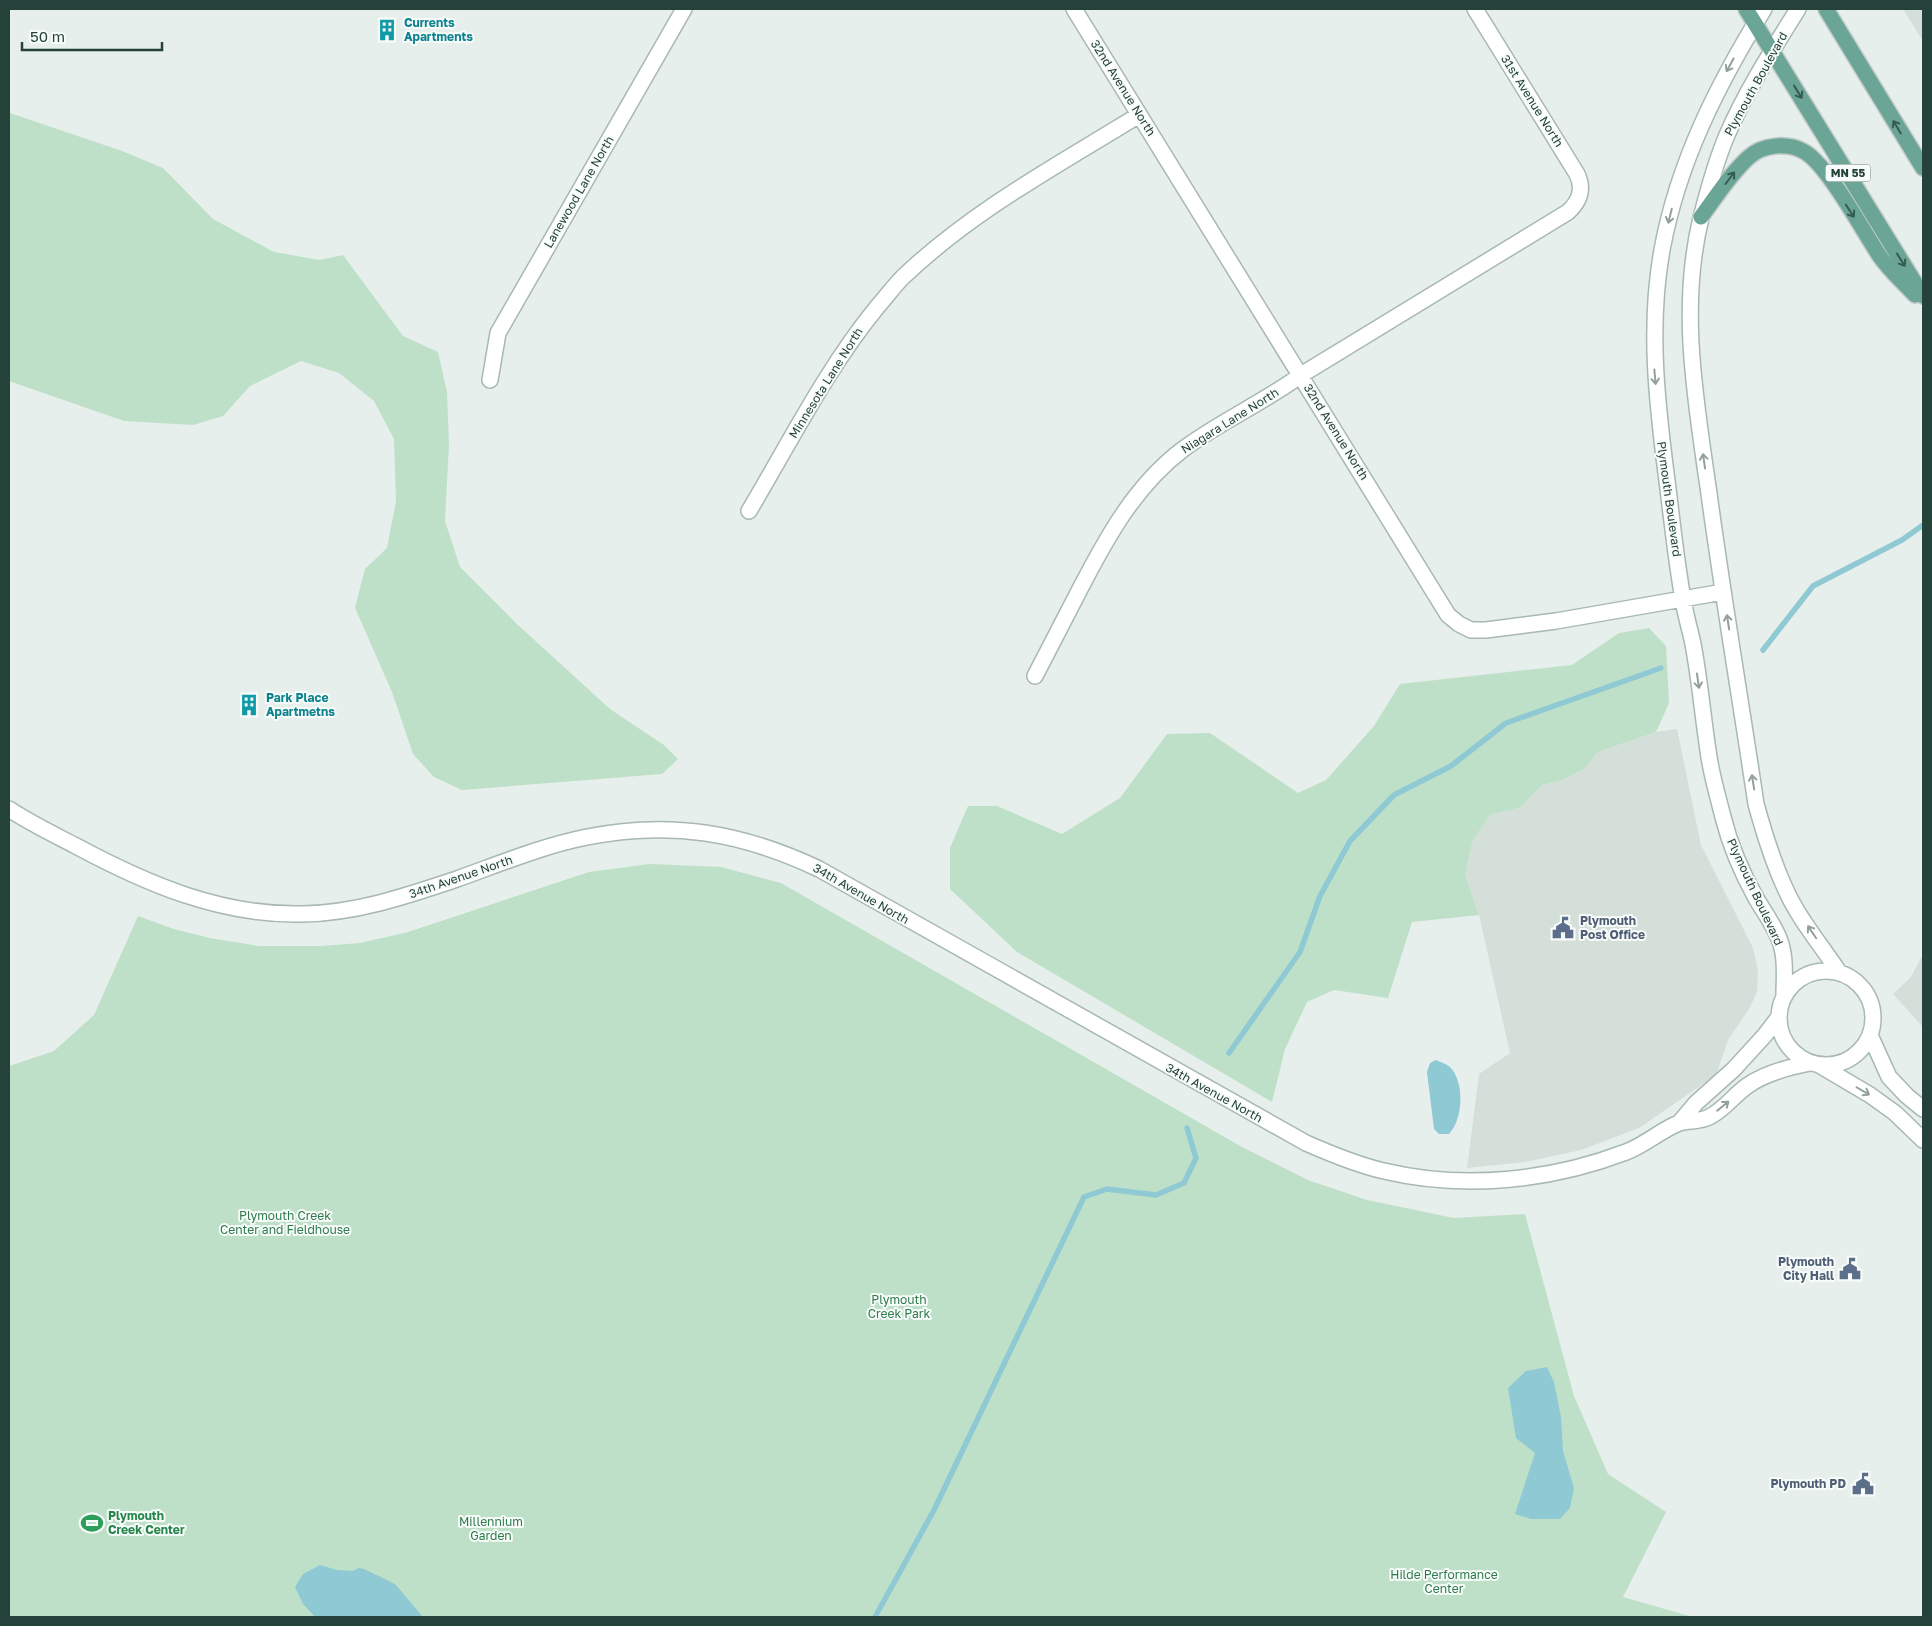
<svg xmlns="http://www.w3.org/2000/svg" width="1932" height="1626" font-family="'Golos Text',sans-serif">
	<style>
		.built { fill: #d4dfda }
		.green { fill: #bfe0c8 }
		.water { fill: #8ec9d4 }
		.lines { fill: none; stroke-linecap: round; stroke-linejoin: round }
		.stream { stroke: #8ec9d4; stroke-width: 5.5 }
		.minor-casing { stroke: #a8b8b2; stroke-width: 18 }
		.major-casing { stroke: #c2cac8; stroke-width: 18 }
		.minor { stroke: #fff; stroke-width: 15 }
		.major { stroke: #6aa596; stroke-width: 15 }
		.oneway { stroke: #92a09c }
		.oneway2 { stroke: #365b51 }
		.labels { text-anchor: middle; stroke-width: 4; stroke-linejoin: round; paint-order: stroke }
		.shield { fill: #f7fbf9; stroke: #637a73; stroke-width: 1 }
		.shield-label { font-size: 11px; font-weight: bold; fill: #24423a }
		.culture-label { font-size: 12px; font-weight: bold; fill: #0d838f; stroke: #f7fbf9; text-anchor: start }
		.street-label { font-size: 12px; fill: #24423a; stroke: #f7fbf9 }
		.service-label { font-size: 12px; font-weight: bold; fill: #4e5e75; stroke: #f7fbf9; text-anchor: end }
		.park-label { font-size: 12px; fill: #2d7a4b; stroke: #f7fbf9 }
		.leisure-label { font-size: 12px; font-weight: bold; fill: #27864d; stroke: #f7fbf9; text-anchor: start }
	</style>
	<rect width="100%" height="100%" fill="#e6efeb"/>
	<path class="built" d="M 1903,9 L 1923,9 L 1923,41 Z
		M 1677,729 L 1701,845 L 1753,948 L 1758,971 L 1757,992 L 1749,1009 L 1728,1040 L 1716,1075 L 1639,1128 L 1581,1150 L 1525,1162 L 1467,1168 L 1479,1074 L 1510,1053 L 1479,915 L 1465,875 L 1473,840 L 1491,814 L 1520,808 L 1542,785 L 1563,780 L 1585,768 L 1598,752 L 1656,732 Z
		M 1923,954 L 1923,1027 L 1893,994 L 1911,977 Z"/>
	<path class="green" d="M 10,113 L 122,151 L 163,168 L 213,219 L 274,252 L 320,260 L 343,255 L 403,336 L 438,352 L 447,392 L 449,444 L 445,521 L 460,567 L 518,625 L 610,709 L 664,745 L 678,759 L 662,774 L 462,790 L 434,777 L 413,754 L 392,692 L 355,608 L 365,569 L 387,548 L 396,501 L 394,439 L 374,401 L 339,373 L 301,361 L 250,386 L 223,416 L 193,425 L 124,421 L 9,381 L 9,115 Z
		M 1649,628 L 1666,646 L 1669,703 L 1656,732 L 1598,752 L 1585,768 L 1563,780 L 1542,785 L 1520,808 L 1491,814 L 1473,840 L 1465,875 L 1479,915 L 1412,922 L 1388,998 L 1334,990 L 1307,1002 L 1285,1049 L 1272,1102 L 1017,952 L 950,889 L 950,848 L 968,806 L 997,806 L 1062,834 L 1120,798 L 1167,734 L 1210,733 L 1298,793 L 1326,780 L 1374,726 L 1400,684 L 1572,665 L 1619,633 Z
		M 650,864 L 721,867 L 781,883 L 1242,1147 L 1308,1180 L 1367,1200 L 1454,1218 L 1525,1214 L 1574,1396 L 1608,1474 L 1666,1512 L 1623,1597 L 1693,1617 L 9,1617 L 9,1066 L 54,1051 L 94,1015 L 138,916 L 174,929 L 210,938 L 259,946 L 321,946 L 360,943 L 408,932 L 589,872 Z"/>
	<path class="water" d="M 1436,1060 C 1440,1062 1447,1064 1450,1067 C 1465,1082 1463,1120 1449,1134 L 1439,1134 L 1434,1129 L 1427,1072 L 1430,1063 Z
		M 1547,1367 L 1554,1382 L 1561,1417 L 1563,1451 L 1574,1488 L 1570,1508 L 1560,1519 L 1531,1519 L 1515,1514 L 1535,1453 L 1516,1438 L 1508,1388 L 1526,1371 Z
		M 320,1565 L 337,1570 L 352,1571 L 359,1568 L 364,1569 L 387,1580 L 396,1585 L 423,1617 L 315,1617 L 303,1604 L 295,1587 L 303,1574 Z"/>
	<g class="lines">
		<path class="stream" d="M 1763,650 L 1813,586 L 1902,540 L 1923,525
			M 1229,1053 L 1300,952 L 1320,896 L 1350,841 L 1394,795 L 1451,766 L 1506,723 L 1661,668
			M 875,1617 L 934,1510 L 1084,1197 L 1107,1189 L 1156,1195 L 1184,1183 L 1196,1158 L 1187,1128"/>
		<g class="minor-casing">
			<path id="minor" d="M 1074,9 L 1448,615 L 1459,624 L 1471,630 L 1486,630 L 1556,621 L 1723,592
				M 1764,9 C 1718,84 1678,162 1662,250 C 1648,327 1657,404 1667,481 C 1672,520 1676,560 1683,599 C 1685,614 1690,629 1693,644 C 1700,681 1703,719 1709,757 C 1712,777 1718,797 1723,817 C 1730,845 1742,873 1756,898 C 1765,914 1778,930 1782,948 C 1786,963 1784,980 1784,994
				M 1798,9 C 1773,49 1746,91 1727,135 C 1716,161 1708,190 1701,218 C 1678,312 1697,407 1710,501 C 1724,603 1741,703 1756,804 C 1764,833 1773,862 1785,888 C 1798,918 1821,945 1839,972
				M 490,380 L 498,333 L 684,9
				M 749,511 C 790,442 827,368 878,306 C 886,297 894,286 903,277 C 972,211 1058,165 1139,115
				M 1035,676 C 1050,647 1065,618 1080,589 C 1107,537 1135,486 1182,450 C 1219,422 1263,403 1301,375 L 1568,212 C 1580,201 1584,189 1577,174 L 1475,9
				M 9,809 C 30,823 53,834 76,846 C 147,884 221,916 303,914 C 357,913 406,896 457,879 C 499,864 542,846 587,837 C 671,820 743,833 819,869 L 1306,1143 C 1331,1154 1357,1165 1384,1171 C 1464,1190 1550,1181 1626,1152 C 1645,1145 1661,1130 1679,1123 C 1688,1120 1700,1122 1709,1117 C 1723,1111 1734,1095 1747,1086 C 1765,1073 1789,1067 1810,1063
				M1779 1018a47 47 0 1 1 94 0a47 47 0 1 1-94 0Z
				M 1870,1035 L 1889,1077 L 1907,1096 L 1923,1109
				M 1821,1066 L 1870,1095 L 1895,1113 L 1923,1140
				M 1679,1123 L 1696,1103 L 1734,1069 L 1765,1035 L 1778,1018"/>
		</g>
		<g class="major-casing">
			<path id="major" d="M 1746,9 L 1923,296
				M 1826,9 L 1923,168
				M 1701,217 C 1716,197 1730,174 1749,157 C 1762,145 1787,142 1803,151 C 1826,162 1863,231 1879,255 C 1889,270 1903,282 1915,295"/>
		</g>
		<use href="#minor" class="minor"/>
		<use href="#major" class="major"/>
	</g>
	<defs><path id="oneway-shaft" d="M-6 0H5M1.5-3L5.5 0L1.5 3" fill="none" stroke-width="1.6" stroke-linecap="round" stroke-linejoin="round" transform="scale(1.25)"/></defs>
	<g class="oneway">
		<use href="#oneway-shaft" transform="translate(1730 65) rotate(119)"/>
		<use href="#oneway-shaft" transform="translate(1670 216) rotate(104)"/>
		<use href="#oneway-shaft" transform="translate(1655 377) rotate(85)"/>
		<use href="#oneway-shaft" transform="translate(1704 461) rotate(-98)"/>
		<use href="#oneway-shaft" transform="translate(1728 622) rotate(-99)"/>
		<use href="#oneway-shaft" transform="translate(1698 681) rotate(82)"/>
		<use href="#oneway-shaft" transform="translate(1753 782) rotate(-99)"/>
		<use href="#oneway-shaft" transform="translate(1812 932) rotate(-124)"/>
		<use href="#oneway-shaft" transform="translate(1863 1091) rotate(30)"/>
		<use href="#oneway-shaft" transform="translate(1723 1106) rotate(-39)"/>
	</g>
	<g class="oneway2">
		<use href="#oneway-shaft" transform="translate(1798 92) rotate(58)"/>
		<use href="#oneway-shaft" transform="translate(1897 127) rotate(-121)"/>
		<use href="#oneway-shaft" transform="translate(1730 178) rotate(-53)"/>
		<use href="#oneway-shaft" transform="translate(1850 211) rotate(57)"/>
		<use href="#oneway-shaft" transform="translate(1901 260) rotate(58)"/>
	</g>
	<defs>
		<g id="building-bare" transform="scale(1.725)"><path d="M-4-6H4V6H1V3H-1V6H-4ZM-2.5-4.3h1.7v1.8h-1.7ZM.8-4.3h1.7v1.8H.8ZM-2.5-1h1.7V.8h-1.7ZM.8-1h1.7V.8H.8Z" fill="#0f9aa8" stroke="#f7fbf9" stroke-width="2.5" paint-order="stroke"/></g>
		<g id="civic-bare" transform="scale(1.725)"><path d="M-.6-6.5H3V-4.5H.6V-3L4-1V1h2V6H-6V1h2V-1L-.6-3ZM-1.2 2.5V6h2.4V2.5Z" fill="#5c6f8a" stroke="#f7fbf9" stroke-width="2.5" paint-order="stroke"/></g>
		<g id="stadium-bare" transform="scale(1.725)"><path d="M0-5a6.5 5 0 1 0 0 10a6.5 5 0 1 0 0-10ZM-3.5-1.8h7v3.6h-7Z" fill="#2e9e5b" stroke="#f7fbf9" stroke-width="2.5" paint-order="stroke"/></g>
	</defs>
	<g fill-rule="evenodd">
		<use href="#building-bare" x="387" y="30"/>
		<use href="#building-bare" x="249" y="705"/>
		<use href="#civic-bare" x="1563" y="928"/>
		<use href="#civic-bare" x="1850" y="1269"/>
		<use href="#civic-bare" x="1863" y="1484"/>
		<use href="#stadium-bare" x="92" y="1523"/>
	</g>
	<g class="labels">
		<rect class="shield" x="1825.5" y="164.5" width="45" height="17" rx="4"/>
		<g class="shield-label">
			<text x="1848" y="177">MN 55</text>
		</g>
		<g class="culture-label">
			<text x="404" y="27">Currents<tspan x="404" dy="14">Apartments</tspan></text>
			<text x="266" y="702">Park Place<tspan x="266" dy="14">Apartmetns</tspan></text>
		</g>
		<g class="street-label">
			<text transform="translate(1756 84) rotate(-61)" y="4">Plymouth Boulevard</text>
			<text transform="translate(1123 88) rotate(58)" y="4">32nd Avenue North</text>
			<text transform="translate(1532 101) rotate(58)" y="4">31st Avenue North</text>
			<text transform="translate(579 192) rotate(-60)" y="4">Lanewood Lane North</text>
			<text transform="translate(826 383) rotate(-58)" y="4">Minnesota Lane North</text>
			<text transform="translate(1230 421) rotate(-32)" y="4">Niagara Lane North</text>
			<text transform="translate(1336 432) rotate(58)" y="4">32nd Avenue North</text>
			<text transform="translate(1669 499) rotate(82)" y="4">Plymouth Boulevard</text>
			<text transform="translate(461 877) rotate(-19)" y="4">34th Avenue North</text>
			<text transform="translate(1755 892) rotate(65)" y="4">Plymouth Boulevard</text>
			<text transform="translate(861 894) rotate(30)" y="4">34th Avenue North</text>
			<text transform="translate(1214 1093) rotate(29)" y="4">34th Avenue North</text>
		</g>
		<g class="service-label">
			<text x="1580" y="925" text-anchor="start">Plymouth<tspan x="1580" dy="14">Post Office</tspan></text>
			<text x="1834" y="1266">Plymouth<tspan x="1834" dy="14">City Hall</tspan></text>
			<text x="1846" y="1488">Plymouth PD</text>
		</g>
		<g class="park-label">
			<text x="285" y="1220">Plymouth Creek<tspan x="285" dy="14">Center and Fieldhouse</tspan></text>
			<text x="899" y="1304">Plymouth<tspan x="899" dy="14">Creek Park</tspan></text>
			<text x="491" y="1526">Millennium<tspan x="491" dy="14">Garden</tspan></text>
			<text x="1444" y="1579">Hilde Performance<tspan x="1444" dy="14">Center</tspan></text>
		</g>
		<g class="leisure-label">
			<text x="108" y="1520">Plymouth<tspan x="108" dy="14">Creek Center</tspan></text>
		</g>
	</g>
	<rect width="1932" height="1626" fill="none" stroke="#24423a" stroke-width="20"/>
	<path d="M22 42v8h140v-8" fill="none" stroke="#24423a" stroke-width="2.5"/>
	<text x="30" y="42" font-size="15" fill="#24423a" stroke="#f7fbf9" stroke-width="4" paint-order="stroke">50 m</text>
</svg>
